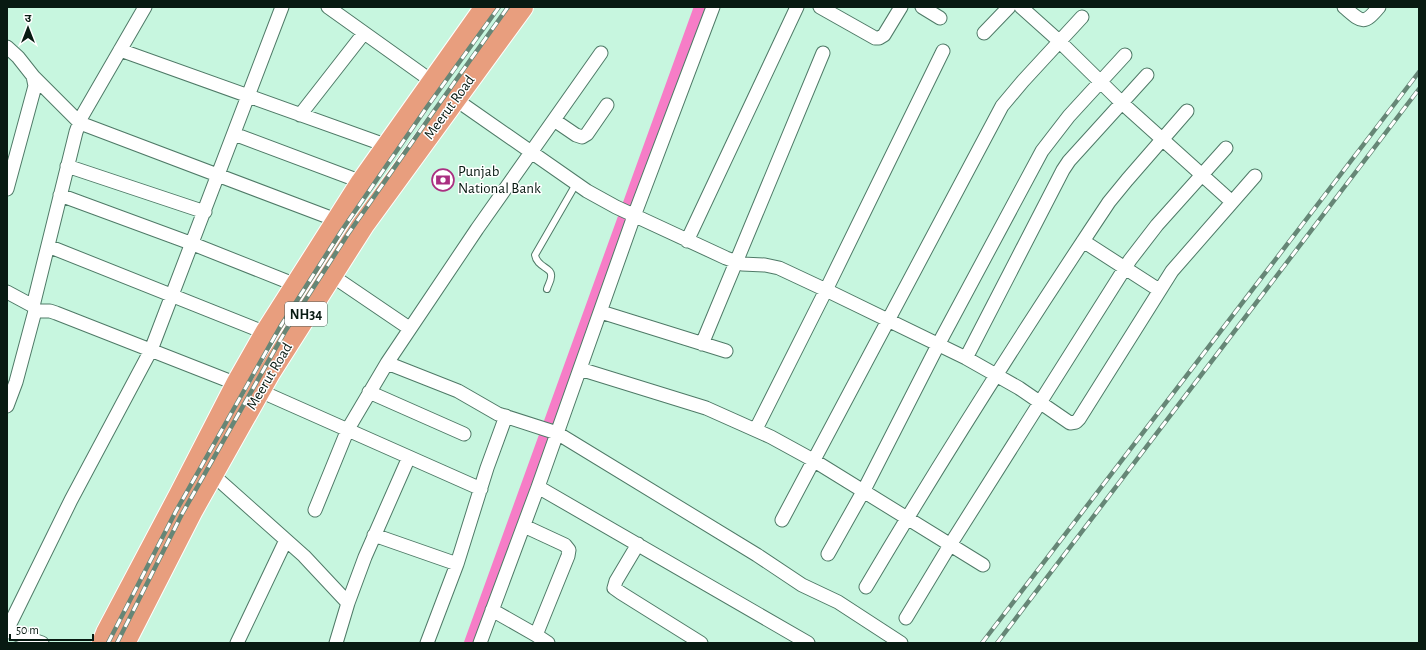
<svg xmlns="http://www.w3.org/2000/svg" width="1426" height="650" font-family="'Alegreya Sans','Noto Sans Devanagari',sans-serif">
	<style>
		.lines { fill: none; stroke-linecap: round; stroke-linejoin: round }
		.canal { stroke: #f67dc7; stroke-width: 12 }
		.lane-casing { stroke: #4f7a67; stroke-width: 8 }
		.street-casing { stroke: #4f7a67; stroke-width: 15 }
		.highway-casing { stroke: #fff; stroke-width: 24 }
		.lane { stroke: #fff; stroke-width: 6 }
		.street { stroke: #fff; stroke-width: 13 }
		.highway { stroke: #e89e7e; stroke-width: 22 }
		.rail-casing { stroke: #668676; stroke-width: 4.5 }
		.rail { stroke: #fff; stroke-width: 3; stroke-dasharray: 9; stroke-linecap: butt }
		.labels { text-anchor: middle; stroke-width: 3; stroke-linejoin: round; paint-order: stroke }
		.shield { fill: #fff; stroke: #525f59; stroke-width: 1 }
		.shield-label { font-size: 14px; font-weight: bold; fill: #081a12 }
		.street-label { font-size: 15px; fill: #081a12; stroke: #fff }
		.poi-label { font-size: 15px; fill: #081a12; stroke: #fff; text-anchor: start }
	</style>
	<rect width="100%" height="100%" fill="#c7f6df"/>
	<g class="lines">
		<path class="canal" d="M 470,643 L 700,7"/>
		<g class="lane-casing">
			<path id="lane" d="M 547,289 C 548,285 551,281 551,277 C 553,267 537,268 535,255 L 576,184"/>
		</g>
		<g class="street-casing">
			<path id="street" d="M 328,7 L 433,82
				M 820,7 L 875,38 L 879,38 L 884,35 L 901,7
				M 922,7 L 940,18
				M 1021,7 L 1059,41 L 1122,103 L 1232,202
				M 1344,7 C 1362,22 1363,26 1379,7
				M 984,33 L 1009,7
				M 7,47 L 18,57 L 33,76 L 35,86 L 7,189
				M 120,50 L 388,146
				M 33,76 L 80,123 L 360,229
				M 455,99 L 587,191 L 616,207 L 726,258 L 742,264 L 765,265 L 779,268 L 826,290 L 966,358 L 1019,388 L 1070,423 L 1076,422 L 1079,419 L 1172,271 L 1255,176
				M 300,115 L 364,33
				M 554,120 L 576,135 L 582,137 L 587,134 L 607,105
				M 234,134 L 362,182
				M 67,166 L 205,212
				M 60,195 L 193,244 L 296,285
				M 687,241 L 797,7
				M 1083,241 L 1159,290
				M 48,246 L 266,333
				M 331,275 L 409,328
				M 7,292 L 33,306 L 35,311 L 16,382 L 7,406
				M 33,306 L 76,132 L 82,116 L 145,7
				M 35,311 L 50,311 L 56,313 L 237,384
				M 601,312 L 726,351
				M 702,344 L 823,53
				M 966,358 L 1063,170 L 1069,161 L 1147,75
				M 387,363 L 458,391 L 498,414 L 557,433 L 757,555 L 802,585 L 838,602 L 901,643
				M 580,369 L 706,408 L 771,437 L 813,460 L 983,565
				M 260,391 L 481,489
				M 369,392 L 464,434
				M 756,429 L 826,290 L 943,51
				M 212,474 L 304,556 L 348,603
				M 538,487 L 808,643
				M 315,510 L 348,429 L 387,363 L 477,229 L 601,53
				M 782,520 L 1002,106 L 1023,81 L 1082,17
				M 524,526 L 565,545 L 569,550 L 568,556 L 536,635
				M 374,535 L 457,564
				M 638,544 L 616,581 L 614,588 L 621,593 L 701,643
				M 828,554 L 864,490 L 938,345 L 1042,151 L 1069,116 L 1125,55
				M 866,587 C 943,457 1025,328 1109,202 L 1127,180 L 1187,111
				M 492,610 L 536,635 L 548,643
				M 906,618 L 950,545 L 1130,260 L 1157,225 L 1226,148
				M 7,630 L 71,500 L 151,350 L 282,7
				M 7,631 L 42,643
				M 237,643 L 286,540
				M 336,643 L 348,603 L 365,557 L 409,457
				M 427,643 L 457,564 L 487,468 L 506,416
				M 480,643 L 538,487 L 634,216 L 713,7"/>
		</g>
		<g class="highway-casing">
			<path id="highway" d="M 103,643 L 107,633 L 181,493 L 237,384 L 266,333 L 362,182 L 486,7
				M 124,643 L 192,510 L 269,373 L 363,225 L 522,7"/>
		</g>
		<use href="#lane" class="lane"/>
		<use href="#street" class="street"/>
		<use href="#highway" class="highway"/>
		<g class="rail-casing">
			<path id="rail" d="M 108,643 L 176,511 L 280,327 L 342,230 L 427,107 L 499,7
				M 117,643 L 182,514 L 286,330 L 348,234 L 434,111 L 508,7
				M 982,643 L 1419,72
				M 997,643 L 1419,89"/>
		</g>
		<use href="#rail" class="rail"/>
	</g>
	<defs>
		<g id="bank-ring" transform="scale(1.15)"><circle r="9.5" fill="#fff" stroke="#aa2f81" stroke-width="1.5"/><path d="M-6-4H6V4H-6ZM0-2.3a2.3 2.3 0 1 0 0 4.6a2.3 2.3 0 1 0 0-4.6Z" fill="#aa2f81"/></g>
	</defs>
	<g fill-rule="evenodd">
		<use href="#bank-ring" x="443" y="180"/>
	</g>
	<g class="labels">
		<rect class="shield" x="285" y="302" width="42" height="24" rx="3"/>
		<g class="shield-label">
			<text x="306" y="319">NH34</text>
		</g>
		<g class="street-label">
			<text transform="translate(449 107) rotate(-54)" y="5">Meerut Road</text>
			<text transform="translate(269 376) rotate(-59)" y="5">Meerut Road</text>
		</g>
		<g class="poi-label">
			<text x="458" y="176">Punjab<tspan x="458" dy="17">National Bank</tspan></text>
		</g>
	</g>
	<rect width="1426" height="650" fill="none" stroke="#081a12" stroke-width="16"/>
	<g transform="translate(28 28)" stroke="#ffffff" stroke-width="3" paint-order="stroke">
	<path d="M0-3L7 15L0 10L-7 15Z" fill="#081a12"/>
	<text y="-6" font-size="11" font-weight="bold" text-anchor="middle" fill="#081a12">उ</text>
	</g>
	<path d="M10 634v6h83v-6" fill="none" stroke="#081a12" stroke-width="2"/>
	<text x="16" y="634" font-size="12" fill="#081a12" stroke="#ffffff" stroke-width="3" paint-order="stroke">50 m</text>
</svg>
